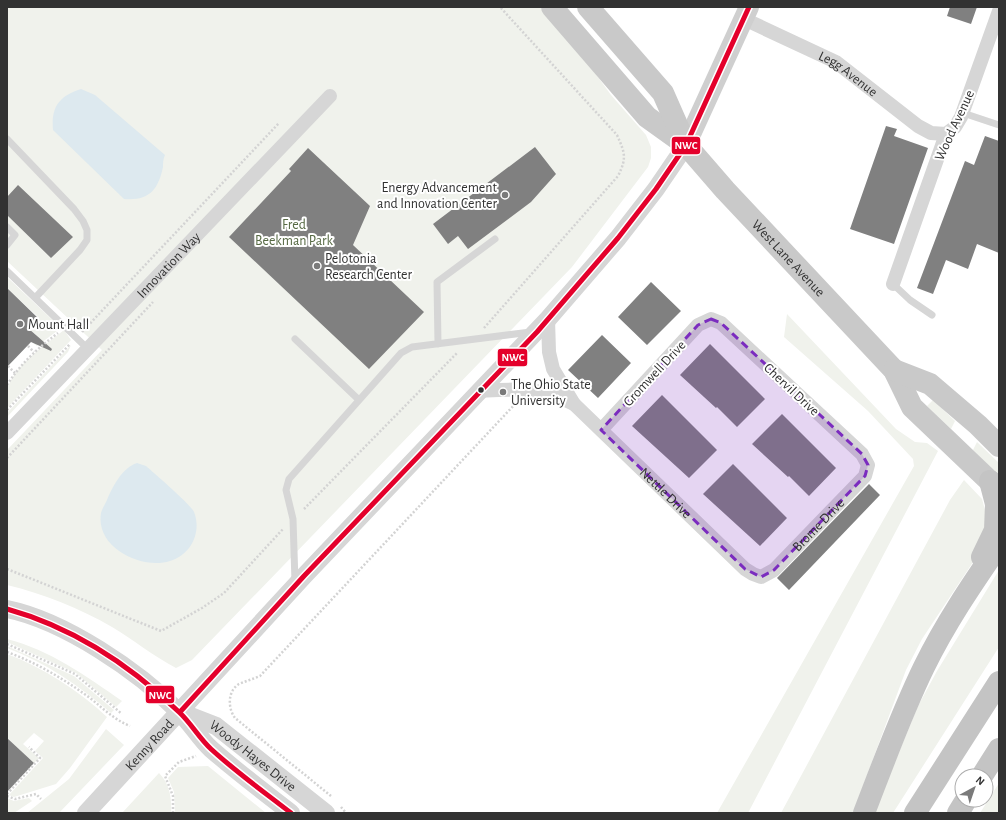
<svg xmlns="http://www.w3.org/2000/svg" width="1006" height="820" font-family="'Alegreya Sans',sans-serif">
	<style>
		.green { fill: #f0f2ec }
		.water { fill: #dde9ef }
		.building { fill: #808080 }
		.lines { fill: none; stroke-linecap: round; stroke-linejoin: round }
		.path { stroke: #d3d3d3; stroke-width: 2.5; stroke-dasharray: 2 2; stroke-linecap: butt }
		.service { stroke: #d6d6d6; stroke-width: 7 }
		.minor { stroke: #d6d6d6; stroke-width: 14 }
		.tertiary { stroke: #d6d6d6; stroke-width: 18 }
		.secondary { stroke: #cfcfcf; stroke-width: 20 }
		.primary { stroke: #c9c9c9; stroke-width: 22 }
		.motorway { stroke: #c4c4c4; stroke-width: 22 }
		.bus-1-casing { stroke: #fff; stroke-width: 8 }
		.bus-1 { stroke: #e4002b; stroke-width: 5 }
		.marked { fill: #7b2cbf; fill-opacity: 0.2; stroke: #7b2cbf; stroke-width: 3; stroke-dasharray: 8 5; stroke-linejoin: round }
		.poi-dot { fill: #7a7a7a; stroke: #fff; stroke-width: 1.5 }
		.bus-dot { fill: #323232; stroke: #fff; stroke-width: 1.5 }
		.labels { text-anchor: middle; stroke-width: 4; stroke-linejoin: round; paint-order: stroke }
		.street-label { font-size: 14px; fill: #323232; stroke: #fff }
		.poi-label { font-size: 14px; fill: #323232; stroke: #fff; text-anchor: start }
		.park-label { font-size: 14px; fill: #576a44; stroke: #fff }
		.line-badge { stroke: #fff; stroke-width: 1.5 }
		.badge-label { font-size: 11px; text-anchor: middle; font-weight: bold; fill: #fff }
	</style>
	<rect width="100%" height="100%" fill="#fff"/>
	<path class="green" d="M 7,7 L 540,7 L 582,55 L 611,95 L 646,135 L 651,147 L 651,158 L 648,167 L 572,267 L 192,660 L 176,668 C 153,656 134,640 112,627 C 79,608 44,594 7,585 L 7,450 L 102,350 L 7,261 Z
		M 7,277 L 61,328 L 37,346 L 33,343 L 38,337 L 29,329 L 39,318 L 7,288 Z
		M 787,314 L 896,429 L 915,442 L 927,443 L 938,451 L 748,813 L 717,813 L 914,466 L 913,459 L 868,411 L 784,337 Z
		M 64,330 L 71,340 L 7,408 C 7,403 6,394 7,389 C 16,364 44,346 64,330 Z
		M 71,345 L 68,352 L 7,417 L 7,413 Z
		M 933,400 L 955,421 L 951,429 L 927,406 Z
		M 977,442 L 999,463 L 999,476 L 973,450 Z
		M 964,480 L 982,499 L 985,510 L 987,541 L 922,639 L 906,670 L 853,813 L 781,813 L 950,500 Z
		M 999,570 L 999,647 L 893,813 L 874,813 L 918,706 L 937,671 Z
		M 7,639 C 50,650 86,676 122,701 L 116,707 L 76,673 L 7,642 Z
		M 7,646 L 74,676 L 114,710 L 111,713 C 79,686 47,663 7,648 Z
		M 7,654 C 44,668 78,690 107,717 L 70,768 L 56,784 L 14,797 L 9,795 L 43,758 L 35,751 L 44,741 L 34,733 L 23,744 L 39,758 L 34,763 L 7,738 Z
		M 106,729 L 124,745 L 59,813 L 27,813 L 69,779 Z
		M 208,766 L 266,813 L 175,813 L 174,792 L 168,778 L 178,767 Z
		M 159,773 C 170,784 172,799 171,813 L 122,813 Z
		M 999,783 L 999,813 L 980,813 Z
		M 7,798 L 14,801 L 29,798 L 32,801 L 14,813 L 7,813 Z"/>
	<path class="water" d="M 81,89 L 95,95 L 165,155 C 163,159 163,163 163,167 C 158,191 148,201 124,199 L 53,130 C 51,107 59,96 81,89 Z
		M 137,463 L 146,466 C 154,473 192,506 194,512 C 202,532 191,555 170,561 C 142,570 95,548 101,513 C 102,509 105,504 107,500 C 113,486 122,468 137,463 Z"/>
	<path class="building" d="M 950,7 L 977,7 L 971,24 L 947,16 Z
		M 886,126 L 897,129 L 894,136 L 928,148 L 894,244 L 850,229 Z
		M 985,136 L 999,141 L 999,253 L 977,244 L 968,269 L 946,260 L 933,294 L 917,288 L 965,161 L 974,165 Z
		M 535,147 L 556,174 L 531,202 L 468,249 L 458,236 L 448,244 L 433,224 Z
		M 308,148 L 370,206 L 353,245 L 424,312 L 369,369 L 229,237 L 291,171 L 289,169 Z
		M 18,185 L 73,237 L 51,258 L 7,215 L 7,197 Z
		M 651,282 L 681,311 L 647,345 L 618,317 Z
		M 7,288 L 39,319 L 29,329 L 52,349 L 51,351 L 31,342 L 7,367 Z
		M 602,335 L 631,363 L 598,398 L 568,370 Z
		M 710,344 L 765,399 L 737,427 L 717,407 L 716,408 L 680,375 Z
		M 662,395 L 717,450 L 689,478 L 632,426 Z
		M 782,414 L 836,468 L 809,496 L 789,476 L 788,477 L 752,444 Z
		M 733,464 L 787,518 L 760,546 L 703,494 Z
		M 869,484 L 880,495 L 789,590 L 777,578 Z
		M 7,738 L 34,763 L 7,792 Z"/>
	<g class="lines">
		<path class="path" d="M 484,328 L 618,176 C 627,158 625,153 617,135 L 500,7
			M 82,332 L 279,123
			M 28,346 L 34,352
			M 8,366 L 15,373
			M 7,385 C 21,363 38,348 58,333
			M 7,410 L 70,344
			M 7,458 L 153,302
			M 304,509 L 458,352
			M 7,569 L 161,631 L 202,608 L 224,593 L 283,529
			M 7,644 L 75,674 L 122,714
			M 7,652 C 37,663 64,679 90,698 C 104,709 113,719 130,726
			M 7,794 L 40,758 L 29,747
			M 7,796 L 15,799 L 36,794 L 41,799
			M 331,796 L 235,718 C 228,709 227,691 239,684 C 246,681 253,679 260,676 L 516,403
			M 341,807 L 346,813
			M 173,813 L 173,796 L 165,776 L 179,762 L 196,756"/>
		<path class="service" d="M 963,113 L 999,125
			M 7,139 L 74,209 L 83,221 L 87,230 L 87,240 L 80,250 L 35,298
			M 7,227 L 15,235 L 7,245
			M 7,271 L 87,348
			M 893,284 L 910,300 L 932,315
			M 295,339 L 359,400
			M 438,344 L 437,282 L 495,239
			M 295,582 L 293,519 L 286,490 L 289,479 L 401,353 L 412,347 L 531,332"/>
		<g class="minor">
			<path id="s1" d="M 744,19 L 836,62 L 918,126 L 931,133 L 946,134"/>
			<path d="M 893,284 L 946,134 L 955,127 L 961,117 L 999,11"/>
			<path id="s2" d="M 548,319 L 549,352 L 553,369 L 574,404 L 745,569 L 753,574 L 761,577 L 774,570 L 865,476 L 868,465 L 862,454 L 721,323 L 711,319 L 698,325 L 601,430"/>
			<path d="M 479,391 C 515,389 540,386 574,404"/>
			<path id="s3" d="M 7,433 L 330,96"/>
		</g>
		<g class="tertiary">
			<path d="M 7,609 C 65,621 138,671 179,712 C 191,723 199,738 211,749 C 236,771 264,792 291,813"/>
			<path id="s4" d="M 180,712 L 216,726 L 326,813"/>
			<path id="s5" d="M 86,813 L 304,576 L 548,319 L 618,238 L 656,189 L 686,145"/>
		</g>
		<path class="secondary" d="M 686,145 L 749,7"/>
		<g class="primary">
			<path id="s6" d="M 552,7 L 647,117 L 686,145 L 725,190 L 894,370 L 912,407 L 999,490"/>
			<path d="M 588,7 L 663,93 L 685,143"/>
			<path d="M 894,370 L 930,384 L 978,425 L 999,446"/>
		</g>
		<path class="motorway" d="M 982,557 L 995,530 L 996,504 L 990,481
			M 982,776 L 999,749
			M 864,813 C 883,764 901,714 924,667 C 945,624 972,584 999,545
			M 915,813 L 999,682
			M 958,813 L 966,800"/>
		<g class="bus-1-casing">
			<path id="bus-1" d="M 7,609 C 72,627 130,665 179,712 C 191,723 199,738 211,749 C 236,772 264,792 291,813
				M 180,712 L 304,576 L 537,332 L 618,238 L 656,189 L 686,145 L 749,7"/>
		</g>
		<use href="#bus-1" class="bus-1"/>
	</g>
	<path class="marked" d="M 711,319 L 721,323 L 862,454 L 868,465 L 865,476 L 774,570 L 761,577 L 745,569 L 601,430 L 698,325 Z"/>
	<g class="poi-dot">
		<circle cx="505" cy="195" r="4"/>
		<circle cx="317" cy="266" r="4"/>
		<circle cx="20" cy="324" r="4"/>
		<circle cx="503" cy="392" r="4"/>
	</g>
	<circle class="bus-dot" cx="481" cy="390" r="3.5"/>
	<g class="labels">
		<g class="street-label">
			<text dy="5" stroke="none"><textPath href="#s1" startOffset="118">Legg Avenue</textPath></text>
			<text transform="translate(954 125) rotate(-65)" y="5">Wood Avenue</text>
			<text dy="5" stroke="none"><textPath href="#s6" startOffset="346">West Lane Avenue</textPath></text>
			<text dy="5" stroke="none"><textPath href="#s3" startOffset="233">Innovation Way</textPath></text>
			<text transform="translate(654 373) rotate(-47)" y="5">Gromwell Drive</text>
			<text transform="translate(792 389) rotate(43)" y="5">Chervil Drive</text>
			<text dy="5" stroke="none"><textPath href="#s2" startOffset="219">Nettle Drive</textPath></text>
			<text dy="5" stroke="none"><textPath href="#s2" startOffset="425">Brome Drive</textPath></text>
			<text dy="5" stroke="none"><textPath href="#s5" startOffset="93">Kenny Road</textPath></text>
			<text dy="5" stroke="none"><textPath href="#s4" startOffset="86">Woody Hayes Drive</textPath></text>
		</g>
		<g class="poi-label">
			<text x="497" y="192" text-anchor="end">Energy Advancement<tspan x="497" dy="16">and Innovation Center</tspan></text>
			<text x="325" y="263">Pelotonia<tspan x="325" dy="16">Research Center</tspan></text>
			<text x="28" y="329">Mount Hall</text>
			<text x="511" y="389">The Ohio State<tspan x="511" dy="16">University</tspan></text>
		</g>
		<g class="park-label">
			<text x="294" y="229">Fred<tspan x="294" dy="16">Beekman Park</tspan></text>
		</g>
	</g>
	<g class="line-badge">
		<rect x="671" y="136" width="30" height="19" rx="4" fill="#e4002b"/>
		<rect x="497" y="348" width="31" height="19" rx="4" fill="#e4002b"/>
		<rect x="145" y="685" width="30" height="19" rx="4" fill="#e4002b"/>
	</g>
	<g class="badge-label">
		<text x="686" y="149">NWC</text>
		<text x="513" y="361">NWC</text>
		<text x="160" y="699">NWC</text>
	</g>
	<rect width="1006" height="820" fill="none" stroke="#323232" stroke-width="16"/>
	<g transform="translate(974 788) rotate(40)"><circle r="19" fill="#ffffff" stroke="#adadad"/>
	<path d="M0-3L7 15L0 10L-7 15Z" fill="#7a7a7a"/>
	<text y="-6" font-size="11" font-weight="bold" text-anchor="middle" fill="#323232">N</text>
	</g>
</svg>
